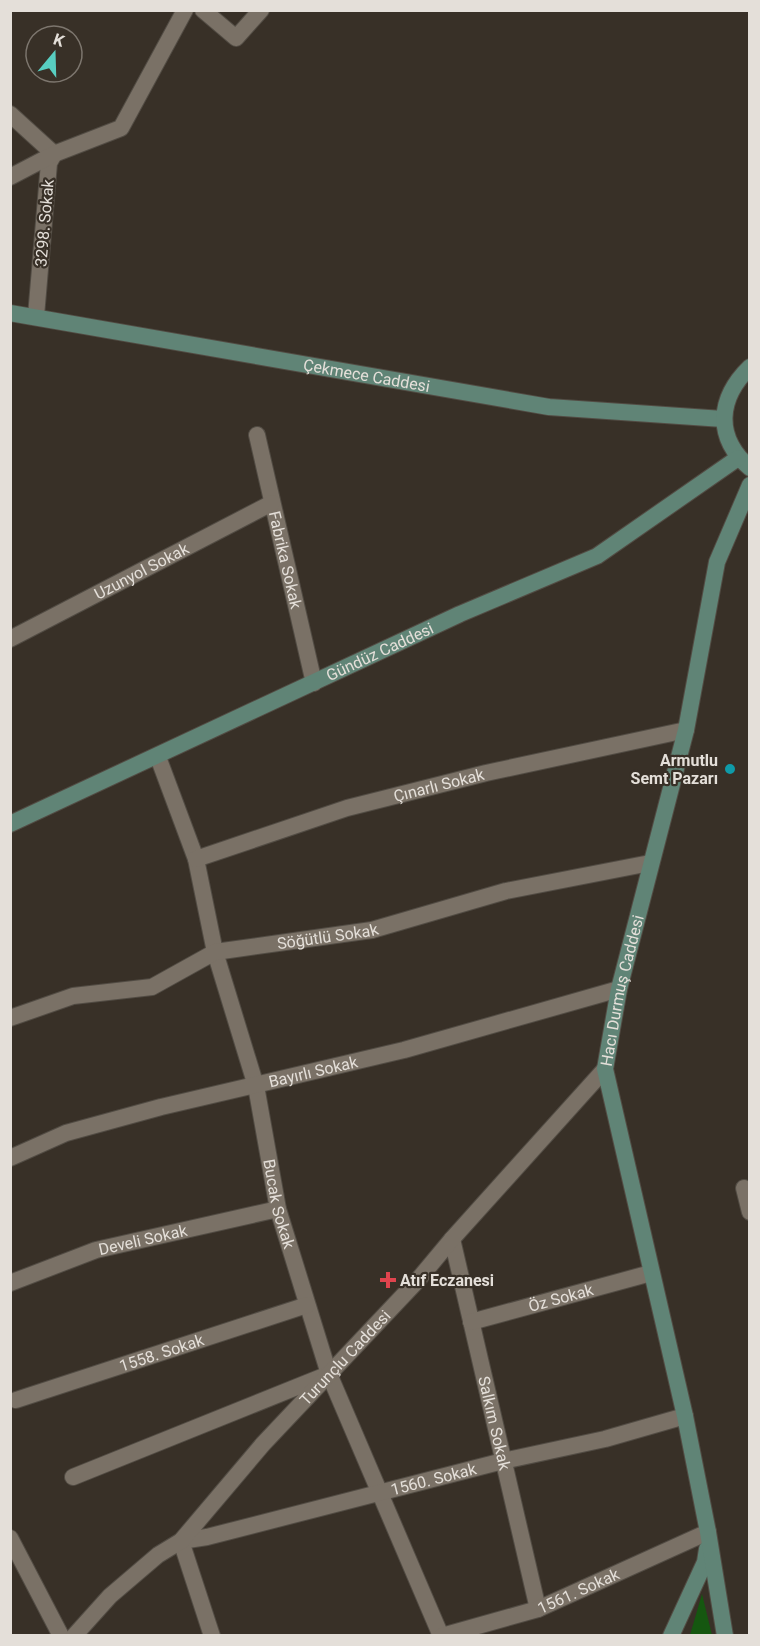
<svg xmlns="http://www.w3.org/2000/svg" width="760" height="1646" font-family="Roboto,sans-serif">
	<style>
		.green { fill: #155710 }
		.lines { fill: none; stroke-linecap: round; stroke-linejoin: round }
		.minor-casing { stroke: #524c44; stroke-width: 18 }
		.tertiary-casing { stroke: #524c44; stroke-width: 18 }
		.secondary-casing { stroke: #524c44; stroke-width: 18 }
		.minor { stroke: #7a7166; stroke-width: 16 }
		.tertiary { stroke: #7a7166; stroke-width: 16 }
		.secondary { stroke: #608476; stroke-width: 16 }
		.culture-dot { fill: #0f9aa8; stroke: #383027; stroke-width: 2 }
		.health-dot { fill: #e0444e; stroke: #383027; stroke-width: 2 }
		.labels { text-anchor: middle; stroke-width: 4.5; stroke-linejoin: round; paint-order: stroke }
		.street-label { font-size: 16px; fill: #e4dfd9; stroke: #383027 }
		.poi-label { font-size: 16px; font-weight: bold; fill: #e4dfd9; stroke: #383027; text-anchor: end }
	</style>
	<rect width="100%" height="100%" fill="#383027"/>
	<path class="green" d="M 702,1594 L 712,1635 L 690,1635 Z"/>
	<g class="lines">
		<g class="minor-casing">
			<g id="minor">
				<path d="M 203,10 L 236,38 L 261,10"/>
				<path d="M 10,114 L 54,154 L 49,163 L 36,316"/>
				<path d="M 10,177 L 54,154 L 121,128 L 185,10"/>
				<path id="s1" d="M 257,435 L 314,683"/>
				<path id="s2" d="M 10,639 L 272,503"/>
				<path id="s3" d="M 158,757 L 196,859 L 215,952 L 256,1086 L 278,1209 L 329,1374 L 441,1636"/>
				<path id="s4" d="M 196,859 L 347,808 L 486,773 L 686,730"/>
				<path id="s5" d="M 10,1018 L 73,996 L 152,987 L 215,952 L 372,930 L 506,891 L 650,863"/>
				<path id="s6" d="M 10,1158 L 66,1133 L 161,1107 L 404,1050 L 619,989"/>
				<path id="s7" d="M 452,1239 L 538,1609"/>
				<path id="s8" d="M 10,1283 L 96,1250 L 278,1209"/>
				<path id="s9" d="M 471,1322 L 651,1273"/>
				<path id="s10" d="M 16,1400 L 307,1305"/>
				<path d="M 73,1477 L 329,1374"/>
				<path d="M 10,1538 L 61,1636"/>
				<path id="s11" d="M 212,1636 L 181,1541 L 207,1537 L 503,1461 L 605,1439 L 685,1416"/>
				<path id="s12" d="M 442,1636 L 538,1609 L 708,1532"/>
			</g>
		</g>
		<g class="tertiary-casing">
			<g id="tertiary">
				<path d="M 744,1188 L 750,1212"/>
				<path id="s13" d="M 74,1636 L 110,1596 L 158,1555 L 181,1541 L 263,1444 L 417,1281 L 452,1239 L 605,1069"/>
			</g>
		</g>
		<g class="secondary-casing">
			<g id="secondary">
				<path id="s14" d="M 10,313 L 549,407 L 723,419"/>
				<path d="M 750,367 C 718,398 714,437 750,468"/>
				<path id="s15" d="M 10,824 L 460,614 L 597,556 L 738,458"/>
				<path d="M 671,1636 L 705,1562 L 707,1549"/>
				<path id="s16" d="M 725,1636 L 708,1532 L 685,1416 L 605,1069 L 619,989 L 686,730 L 717,562 L 750,485"/>
			</g>
		</g>
		<use href="#minor" class="minor"/>
		<use href="#tertiary" class="tertiary"/>
		<use href="#secondary" class="secondary"/>
	</g>
	<circle class="culture-dot" cx="730" cy="769" r="6"/>
	<path class="health-dot" d="M385 1271h6v6h6v6h-6v6h-6v-6h-6v-6h6z"/>
	<g class="labels">
		<g class="street-label">
			<text transform="translate(44 223) rotate(-85)" y="6">3298. Sokak</text>
			<text dy="6" stroke="none"><textPath href="#s14" startOffset="362">Çekmece Caddesi</textPath></text>
			<text dy="6" stroke="none"><textPath href="#s1" startOffset="128">Fabrika Sokak</textPath></text>
			<text dy="6" stroke="none"><textPath href="#s2" startOffset="148">Uzunyol Sokak</textPath></text>
			<text dy="6" stroke="none"><textPath href="#s15" startOffset="408">Gündüz Caddesi</textPath></text>
			<text dy="6" stroke="none"><textPath href="#s4" startOffset="254">Çınarlı Sokak</textPath></text>
			<text dy="6" stroke="none"><textPath href="#s5" startOffset="332">Söğütlü Sokak</textPath></text>
			<text dy="6" stroke="none"><textPath href="#s16" startOffset="660">Hacı Durmuş Caddesi</textPath></text>
			<text dy="6" stroke="none"><textPath href="#s6" startOffset="316">Bayırlı Sokak</textPath></text>
			<text dy="6" stroke="none"><textPath href="#s3" startOffset="464">Bucak Sokak</textPath></text>
			<text dy="6" stroke="none"><textPath href="#s8" startOffset="140">Develi Sokak</textPath></text>
			<text dy="6" stroke="none"><textPath href="#s9" startOffset="93">Öz Sokak</textPath></text>
			<text dy="6" stroke="none"><textPath href="#s10" startOffset="153">1558. Sokak</textPath></text>
			<text dy="6" stroke="none"><textPath href="#s13" startOffset="390">Turunçlu Caddesi</textPath></text>
			<text dy="6" stroke="none"><textPath href="#s7" startOffset="189">Salkım Sokak</textPath></text>
			<text dy="6" stroke="none"><textPath href="#s11" startOffset="360">1560. Sokak</textPath></text>
			<text dy="6" stroke="none"><textPath href="#s12" startOffset="144">1561. Sokak</textPath></text>
		</g>
		<g class="poi-label">
			<text x="718" y="766">Armutlu<tspan x="718" dy="18">Semt Pazarı</tspan></text>
			<text x="400" y="1286" text-anchor="start">Atıf Eczanesi</text>
		</g>
	</g>
	<rect width="760" height="1646" fill="none" stroke="#e4dfd9" stroke-width="24"/>
	<g transform="translate(54 54) rotate(19)"><circle r="28" fill="#383027" stroke="#7d766e" stroke-width="1.5"/>
	<path d="M0-4.5L10 22L0 15L-10 22Z" fill="#58cec1"/>
	<text y="-9" font-size="16" font-weight="bold" text-anchor="middle" fill="#e4dfd9">K</text>
	</g>
</svg>
